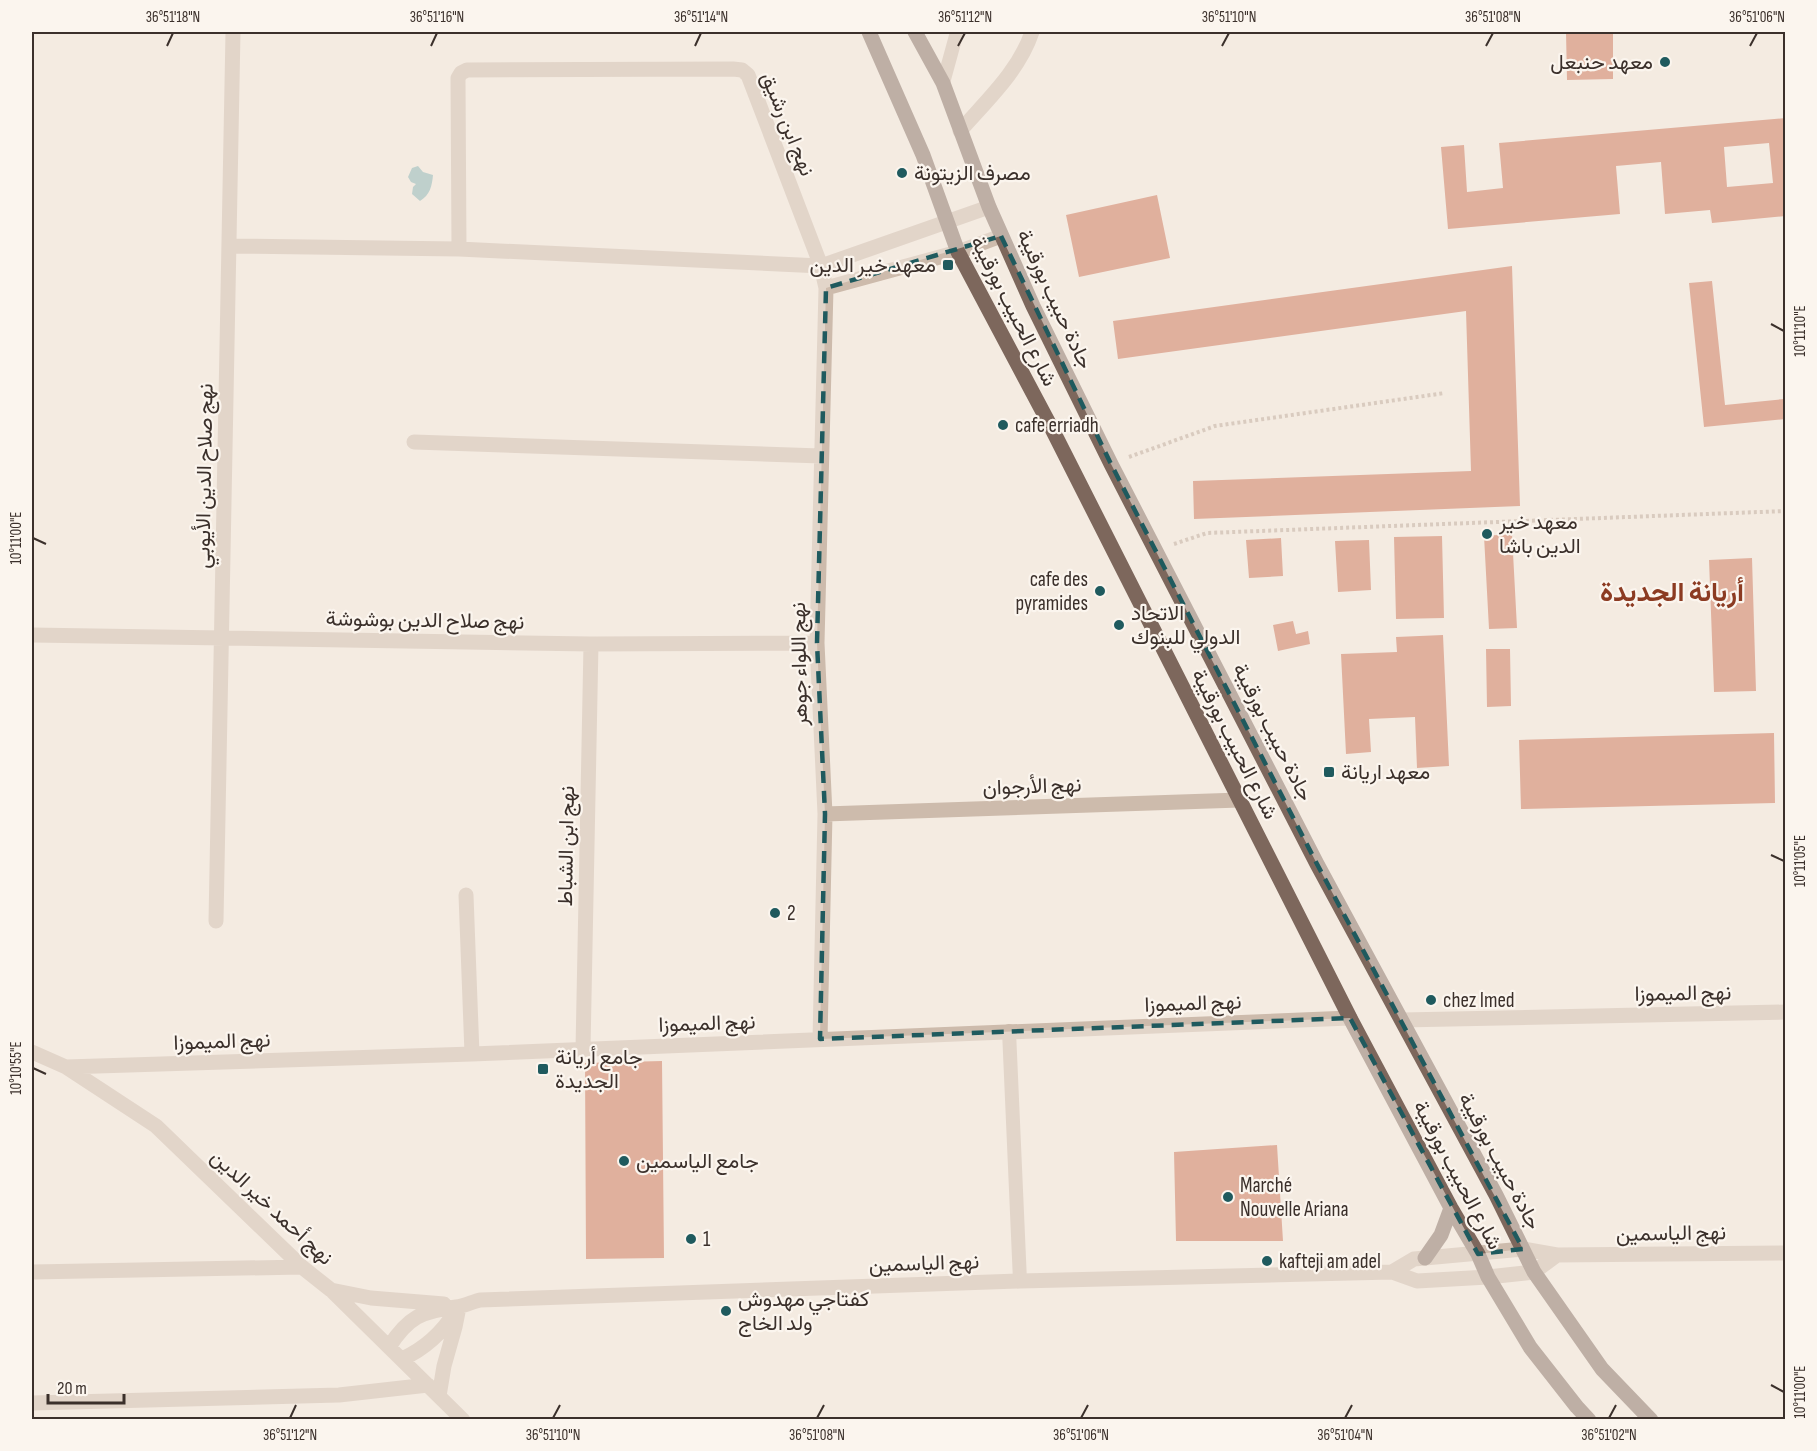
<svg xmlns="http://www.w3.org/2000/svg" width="1817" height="1451" font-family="'Sofia Sans Condensed',Vazirmatn,sans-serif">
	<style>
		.water { fill: #7fb0b2 }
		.building { fill: #c8694b; fill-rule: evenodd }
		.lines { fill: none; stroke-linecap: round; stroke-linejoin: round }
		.path { stroke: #b9a596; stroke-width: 4; stroke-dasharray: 3 3; stroke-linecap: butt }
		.lane { stroke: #cdbbac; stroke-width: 14 }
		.street { stroke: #cdbbac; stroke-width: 15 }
		.primary { stroke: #7d675c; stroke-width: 15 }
		.marked { fill: none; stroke: #1f5a5e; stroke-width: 4.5; stroke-dasharray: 12 8; stroke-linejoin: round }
		.ticks { fill: none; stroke: #3b302b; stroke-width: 2 }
		.poi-dot { fill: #1f5a5e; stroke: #fbf5ee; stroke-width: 2 }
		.labels { text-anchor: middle; stroke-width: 4.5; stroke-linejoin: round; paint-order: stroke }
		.poi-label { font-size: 21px; fill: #3b302b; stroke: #fbf5ee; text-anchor: start }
		.street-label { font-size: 21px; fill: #3b302b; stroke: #fbf5ee }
		.district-label { font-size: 27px; font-weight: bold; fill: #8c3b22; stroke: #fbf5ee }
		.neatline { fill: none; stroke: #3b302b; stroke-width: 2 }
		.ticks-label { font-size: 15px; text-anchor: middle; fill: #3b302b }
	</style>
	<rect width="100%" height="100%" fill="#f4ebe1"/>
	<path class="water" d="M 418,166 L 423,172 L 433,175 C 432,186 430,195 420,201 L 412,194 L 413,187 L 416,184 L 411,182 L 408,177 L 412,168 Z"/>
	<path class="building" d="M 1566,32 L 1613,32 L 1613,79 L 1567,80 Z
		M 1786,118 L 1786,216 L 1712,223 L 1710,210 L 1665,214 L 1661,162 L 1616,166 L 1620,214 L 1448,229 L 1441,147 L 1464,145 L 1467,192 L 1503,188 L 1499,143 ZM 1769,143 L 1773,183 L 1727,187 L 1724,147 Z
		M 1157,195 L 1170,258 L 1079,277 L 1066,215 Z
		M 1512,266 L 1520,506 L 1194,519 L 1193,481 L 1471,471 L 1466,311 L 1118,359 L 1113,321 Z
		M 1712,281 L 1725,405 L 1784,399 L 1786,419 L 1704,427 L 1689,283 Z
		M 1512,534 L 1517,628 L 1489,629 L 1484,536 Z
		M 1442,536 L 1444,618 L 1396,619 L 1394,537 Z
		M 1281,538 L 1283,576 L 1249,578 L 1246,540 Z
		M 1369,540 L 1371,590 L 1338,592 L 1335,541 Z
		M 1752,558 L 1756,691 L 1714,692 L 1709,560 Z
		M 1293,621 L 1296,634 L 1308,631 L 1310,644 L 1278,651 L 1273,625 Z
		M 1443,635 L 1449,766 L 1417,768 L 1415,717 L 1369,719 L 1371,752 L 1346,754 L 1341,654 L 1397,652 L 1396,637 Z
		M 1486,649 L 1510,649 L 1511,706 L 1487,707 Z
		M 1774,733 L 1775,803 L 1521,809 L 1519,740 Z
		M 662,1061 L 664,1258 L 586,1259 L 585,1063 Z
		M 1277,1145 L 1283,1241 L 1176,1241 L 1174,1152 Z"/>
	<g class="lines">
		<path class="path" d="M 1129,457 L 1215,426 L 1445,393
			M 1174,544 L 1207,533 L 1786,511"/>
		<path class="lane" d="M 943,83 L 957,32
			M 1009,1031 L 1020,1281"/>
		<path class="street" d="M 960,131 C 987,100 1019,71 1032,32
			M 229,246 L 459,249 L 821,266 L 989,207
			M 459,249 L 458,78 L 461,73 L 467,70 L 733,69 L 742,70 L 748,75 L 821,266 L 826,288 L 817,643 L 825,814 L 820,1039
			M 826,288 L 958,252 L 1001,236
			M 414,442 L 821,456
			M 32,635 L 591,644 L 817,643
			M 825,814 L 1240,800
			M 466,895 L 472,1054
			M 216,921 L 233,32
			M 1402,1020 L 1786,1012
			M 583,1049 L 591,644
			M 32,1052 L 66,1067 L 156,1126 L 302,1267 L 331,1290 L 463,1420
			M 66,1067 L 472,1054 L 1350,1018
			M 32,1272 L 302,1267
			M 1392,1272 L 1414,1259 L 1425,1258 L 1523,1249 L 1557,1255 L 1786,1253
			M 331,1290 L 371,1298 L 444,1304
			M 389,1347 C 408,1317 422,1311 456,1307 C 464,1306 472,1302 480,1300 L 1020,1281 L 1392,1272 L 1417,1281 L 1488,1277 L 1534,1272 L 1557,1255
			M 402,1359 C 424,1349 442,1333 455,1312
			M 439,1396 L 444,1366 L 455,1327 L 459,1307
			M 32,1403 L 339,1395 L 428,1385"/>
		<path class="primary" d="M 869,32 L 923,155 L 958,252 L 1052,429 L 1350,1018 L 1451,1208 L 1478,1254 L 1488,1277 L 1530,1347 L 1577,1407 L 1589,1420
			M 915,32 L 943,83 L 989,207 L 1033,306 L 1111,464 L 1317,864 L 1496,1195 L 1534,1272 L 1602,1369 L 1651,1420
			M 1425,1258 L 1441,1235 L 1451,1208"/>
	</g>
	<path d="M0 0H1817V1451H0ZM 1001,236 L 1111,464 L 1317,864 L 1523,1249 L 1478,1254 L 1350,1018 L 820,1039 L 825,814 L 817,643 L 826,288 Z" fill="#f4ebe1" fill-opacity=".55" fill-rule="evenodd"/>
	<path class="marked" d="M 1001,236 L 1111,464 L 1317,864 L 1523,1249 L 1478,1254 L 1350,1018 L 820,1039 L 825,814 L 817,643 L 826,288 Z"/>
	<path class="ticks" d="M 167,46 L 173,33M 431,46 L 437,33M 695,46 L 701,33M 958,46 L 965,33M 1222,46 L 1229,33M 1486,46 L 1493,33M 1750,46 L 1757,33M 1771,324 L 1784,331M 33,538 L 46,544M 1771,855 L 1784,861M 33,1068 L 46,1074M 1771,1385 L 1784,1392M 290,1418 L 296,1405M 553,1418 L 560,1405M 817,1418 L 824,1405M 1081,1418 L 1088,1405M 1345,1418 L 1352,1405M 1609,1418 L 1616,1405"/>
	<g class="poi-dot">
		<circle cx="1665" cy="62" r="6"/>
		<circle cx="902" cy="173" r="6"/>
		<rect x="942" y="259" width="12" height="12" rx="3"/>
		<circle cx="1003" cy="425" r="6"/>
		<circle cx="1487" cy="534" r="6"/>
		<circle cx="1100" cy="591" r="6"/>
		<circle cx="1119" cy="625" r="6"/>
		<rect x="1323" y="766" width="12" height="12" rx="3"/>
		<circle cx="775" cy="913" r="6"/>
		<circle cx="1431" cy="1000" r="6"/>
		<rect x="537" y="1063" width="12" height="12" rx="3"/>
		<circle cx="624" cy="1161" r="6"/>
		<circle cx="1228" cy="1197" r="6"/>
		<circle cx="691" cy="1239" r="6"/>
		<circle cx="1267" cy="1261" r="6"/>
		<circle cx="726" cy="1311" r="6"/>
	</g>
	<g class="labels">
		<g class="poi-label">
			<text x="1653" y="69" text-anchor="end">معهد حنبعل</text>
			<text x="914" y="180">مصرف الزيتونة</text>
			<text x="936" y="272" text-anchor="end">معهد خير الدين</text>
			<text x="1015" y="432">cafe erriadh</text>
			<text x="1499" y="529">معهد خير<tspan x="1499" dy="24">الدين باشا</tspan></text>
			<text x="1088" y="586" text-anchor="end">cafe des<tspan x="1088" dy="24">pyramides</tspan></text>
			<text x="1131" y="620">الاتحاد<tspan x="1131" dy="24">الدولي للبنوك</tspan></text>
			<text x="1341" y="779">معهد اريانة</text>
			<text x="787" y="920">2</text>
			<text x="1443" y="1007">chez Imed</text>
			<text x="555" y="1064">جامع أريانة<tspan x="555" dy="24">الجديدة</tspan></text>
			<text x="636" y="1168">جامع الياسمين</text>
			<text x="1240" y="1192">Marché<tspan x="1240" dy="24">Nouvelle Ariana</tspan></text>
			<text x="703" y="1246">1</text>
			<text x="1279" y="1268">kafteji am adel</text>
			<text x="738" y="1306">كفتاجي مهدوش<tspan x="738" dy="24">ولد الخاج</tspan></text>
		</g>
		<g class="street-label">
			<text transform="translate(788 124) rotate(68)" y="7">نهج ابن رشيق</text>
			<text transform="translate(1055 299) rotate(65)" y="7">جادة حبيب بورقيبة</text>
			<text transform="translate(1014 311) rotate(63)" y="7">شارع الحبيب بورقيبة</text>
			<text transform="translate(204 476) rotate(-89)" y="7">نهج صلاح الدين الأيوبي</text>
			<text transform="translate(425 620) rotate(1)" y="7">نهج صلاح الدين بوشوشة</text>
			<text transform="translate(799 664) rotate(-91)" y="7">نهج اللواء جوهر</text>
			<text transform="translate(1273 732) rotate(63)" y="7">جادة حبيب بورقيبة</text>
			<text transform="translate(1235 744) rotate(63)" y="7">شارع الحبيب بورقيبة</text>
			<text transform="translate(1032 786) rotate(-2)" y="7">نهج الأرجوان</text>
			<text transform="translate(566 846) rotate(-89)" y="7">نهج ابن الشباط</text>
			<text transform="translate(1683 993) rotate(-1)" y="7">نهج الميموزا</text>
			<text transform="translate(1193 1003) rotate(-2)" y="7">نهج الميموزا</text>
			<text transform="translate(707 1023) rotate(-2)" y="7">نهج الميموزا</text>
			<text transform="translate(222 1041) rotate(-2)" y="7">نهج الميموزا</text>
			<text transform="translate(1500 1161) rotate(62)" y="7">جادة حبيب بورقيبة</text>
			<text transform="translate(1458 1175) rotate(62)" y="7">شارع الحبيب بورقيبة</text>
			<text transform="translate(272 1207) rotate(43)" y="7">نهج أحمد خير الدين</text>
			<text transform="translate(1671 1233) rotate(-1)" y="7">نهج الياسمين</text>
			<text transform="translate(924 1263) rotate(-2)" y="7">نهج الياسمين</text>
		</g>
		<g class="district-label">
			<text x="1672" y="601">أريانة الجديدة</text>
		</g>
	</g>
	<rect width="1817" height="1451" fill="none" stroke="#fbf5ee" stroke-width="66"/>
	<path d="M48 1394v9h76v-9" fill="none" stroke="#3b302b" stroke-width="3"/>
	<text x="57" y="1394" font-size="18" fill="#3b302b" stroke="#fbf5ee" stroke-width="4.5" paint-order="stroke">20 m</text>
	<rect x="33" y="33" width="1751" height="1385" class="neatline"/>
	<g class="ticks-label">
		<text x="173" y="22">36°51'18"N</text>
		<text x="437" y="22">36°51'16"N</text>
		<text x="701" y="22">36°51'14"N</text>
		<text x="965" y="22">36°51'12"N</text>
		<text x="1229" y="22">36°51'10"N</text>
		<text x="1493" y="22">36°51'08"N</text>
		<text x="1757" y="22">36°51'06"N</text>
		<text transform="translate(1800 331) rotate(-90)" y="5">10°11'10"E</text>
		<text transform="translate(16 538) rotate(-90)" y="5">10°11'00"E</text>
		<text transform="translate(1800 861) rotate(-90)" y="5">10°11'05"E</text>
		<text transform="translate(16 1068) rotate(-90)" y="5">10°10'55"E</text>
		<text transform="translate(1800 1392) rotate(-90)" y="5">10°11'00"E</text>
		<text x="290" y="1440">36°51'12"N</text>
		<text x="553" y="1440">36°51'10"N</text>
		<text x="817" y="1440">36°51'08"N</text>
		<text x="1081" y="1440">36°51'06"N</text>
		<text x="1345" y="1440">36°51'04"N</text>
		<text x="1609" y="1440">36°51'02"N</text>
	</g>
</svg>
